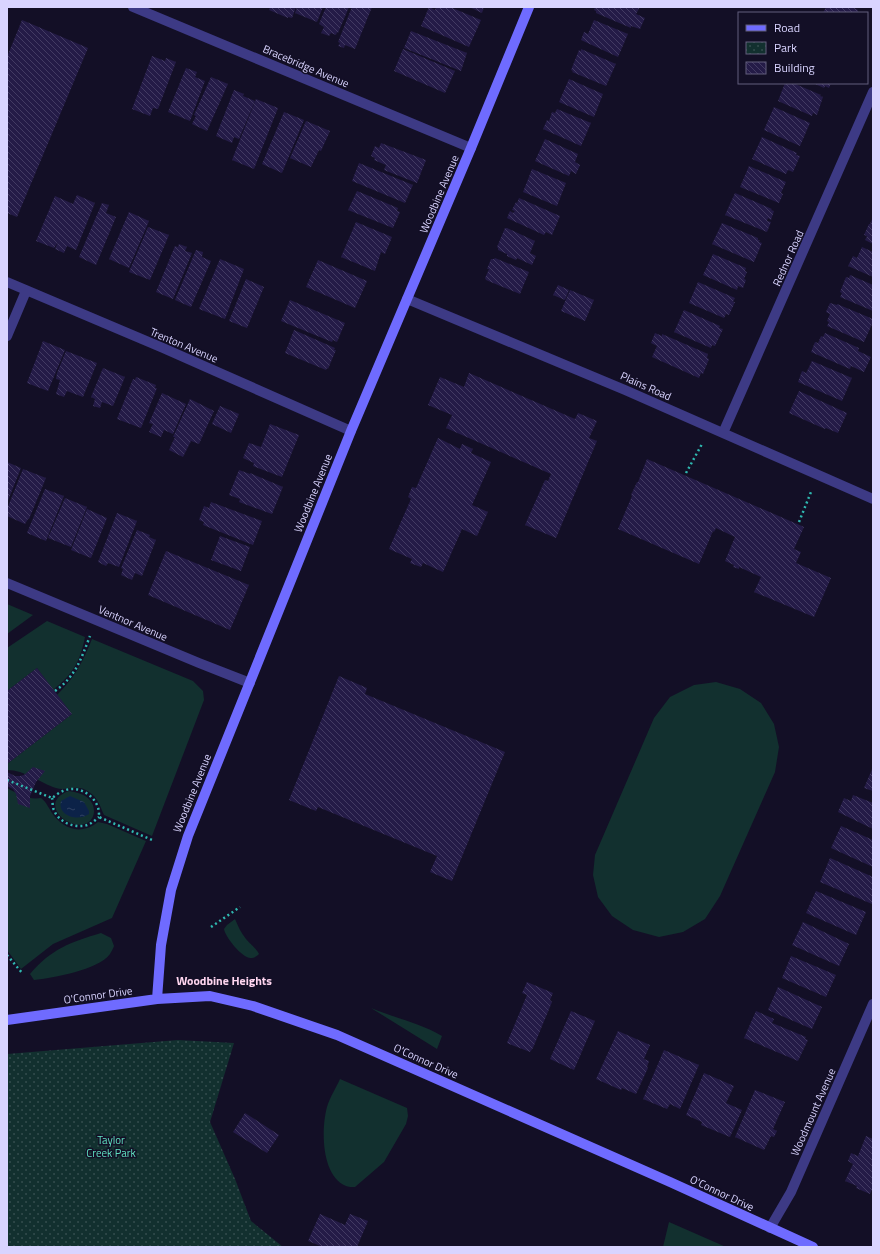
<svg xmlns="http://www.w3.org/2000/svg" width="880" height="1254" font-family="'Titillium Web',sans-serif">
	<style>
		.green { fill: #12302f }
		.park { fill: url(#park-dots) }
		.water { fill: url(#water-ripples) }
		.building { fill: url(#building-back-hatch) }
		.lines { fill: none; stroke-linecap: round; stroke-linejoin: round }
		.path { stroke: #2fb8b0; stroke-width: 2.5; stroke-dasharray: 2 3; stroke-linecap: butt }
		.street { stroke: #3d3a85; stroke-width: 10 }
		.secondary { stroke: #6f6bff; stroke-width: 10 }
		.labels { text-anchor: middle; stroke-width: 3; stroke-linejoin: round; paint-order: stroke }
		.street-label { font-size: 11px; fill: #d9d4ff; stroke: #130f26 }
		.park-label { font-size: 11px; fill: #5fe0c0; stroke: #130f26 }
		.neighbourhood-label { font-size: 12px; font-weight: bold; fill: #ffd6f0; stroke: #130f26 }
	</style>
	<defs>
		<pattern id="park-dots" width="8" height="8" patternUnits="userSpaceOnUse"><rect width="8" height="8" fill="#12302f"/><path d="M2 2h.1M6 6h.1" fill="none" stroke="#344d4e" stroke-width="1.8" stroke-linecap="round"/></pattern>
		<pattern id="water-ripples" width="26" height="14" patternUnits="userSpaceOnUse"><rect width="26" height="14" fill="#0c2248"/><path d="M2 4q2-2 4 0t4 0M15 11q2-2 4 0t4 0" fill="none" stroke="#2f4163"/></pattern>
		<pattern id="building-back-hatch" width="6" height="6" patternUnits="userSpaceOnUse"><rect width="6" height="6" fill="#241b47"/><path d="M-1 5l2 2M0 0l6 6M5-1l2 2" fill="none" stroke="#433b63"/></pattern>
	</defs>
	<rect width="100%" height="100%" fill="#130f26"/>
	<path class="green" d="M 7,604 L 33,615 L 7,634 Z
		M 47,621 L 85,637 C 80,662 73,674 53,690 L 37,668 L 7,691 L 7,648 Z
		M 92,639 L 193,681 L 203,691 L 204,700 L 152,836 L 104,815 C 100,806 98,798 89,792 C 77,783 66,792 56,788 C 40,783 25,770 7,770 L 7,764 L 72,714 L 57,695 C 76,676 82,663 92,639 Z
		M 716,682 L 740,689 L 761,703 L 774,724 L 779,747 L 775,772 L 720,896 L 705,919 L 683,932 L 659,937 L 633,930 L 612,916 L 598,897 L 593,875 L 595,855 L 654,718 L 670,697 L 694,685 Z
		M 7,788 C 18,794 28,800 41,798 C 47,803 48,807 52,813 C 59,824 73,833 87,828 C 91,827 95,824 98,822 L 107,824 L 146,841 L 112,918 L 53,944 L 21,969 L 7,950 Z
		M 69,791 C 76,792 84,794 89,799 C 96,806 96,818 87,823 C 68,832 37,802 69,791 Z
		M 235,919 C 238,926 241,933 246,939 C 251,945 256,948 259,954 C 257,956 254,958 251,958 C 243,959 225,937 224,929 L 227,925 Z
		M 101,933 L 111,938 L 114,946 C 113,949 111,952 110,954 C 98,970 53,978 34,980 L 30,974 C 51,949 71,942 101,933 Z
		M 371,1008 C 395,1018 420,1023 442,1036 L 437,1049 Z
		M 340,1079 L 407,1108 L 408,1116 L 406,1124 L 384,1162 L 355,1187 C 352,1187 348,1187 346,1186 C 321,1176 321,1129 327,1107 C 330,1097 336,1088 340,1079 Z
		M 669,1222 L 726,1247 L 663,1247 Z"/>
	<path class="park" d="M 178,1040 L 234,1043 L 210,1122 L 235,1179 L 251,1221 L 283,1247 L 7,1247 L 7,1054 Z"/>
	<path class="water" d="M 70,796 L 84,802 L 89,811 L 89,814 C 78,822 57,816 61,801 Z"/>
	<path class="building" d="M 270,7 L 296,7 L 292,18 L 288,17 L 288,18 L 269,10 Z
		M 297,7 L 323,7 L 317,22 L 295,13 Z
		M 326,7 L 349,7 L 338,33 L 337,32 L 336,35 L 331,33 L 329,36 L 321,33 L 324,27 L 319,24 Z
		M 352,7 L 372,7 L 355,49 L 345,45 L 344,48 L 338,46 L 340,43 L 338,42 Z
		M 429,7 L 435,10 L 436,7 L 450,7 L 481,20 L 469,47 L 421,26 Z
		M 469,7 L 484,7 L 482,13 Z
		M 595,7 L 640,7 L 636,14 L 645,18 L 640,29 L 631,26 L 631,28 L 596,13 L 596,11 L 594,10 Z
		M 826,7 L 852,7 L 858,10 L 857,13 L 823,13 Z
		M 22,20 L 88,48 L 17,217 L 7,213 L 7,57 Z
		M 594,20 L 628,34 L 618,57 L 581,40 L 584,32 L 588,34 Z
		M 411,31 L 467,53 L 461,71 L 404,48 Z
		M 403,49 L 455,71 L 445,93 L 394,71 Z
		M 581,49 L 616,64 L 606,86 L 572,72 L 573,71 L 571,70 L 579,50 L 581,51 Z
		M 152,56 L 165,61 L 166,58 L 176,62 L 158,109 L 153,108 L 150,116 L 132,109 Z
		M 186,68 L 197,72 L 195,77 L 205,81 L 190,121 L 168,112 Z
		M 211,77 L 228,84 L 207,131 L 192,124 L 196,116 L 194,115 Z
		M 569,79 L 603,94 L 594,117 L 559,102 Z
		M 785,83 L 793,83 L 821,95 L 820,96 L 823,97 L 817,115 L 813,113 L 812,116 L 778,101 Z
		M 813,83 L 831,83 L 829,88 L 825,86 L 824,88 Z
		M 234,90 L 244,94 L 243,96 L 255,101 L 239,139 L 234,137 L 232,143 L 216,136 Z
		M 256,99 L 278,108 L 254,169 L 232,160 Z
		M 774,107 L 810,123 L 800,146 L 764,130 Z
		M 557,109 L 591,123 L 581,146 L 543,129 L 547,120 L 549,121 L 552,112 L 555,113 Z
		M 284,112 L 304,120 L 282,173 L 262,164 Z
		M 306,121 L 330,131 L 321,151 L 319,150 L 311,167 L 290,158 Z
		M 762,137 L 797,153 L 796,155 L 800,156 L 793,172 L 788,170 L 786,174 L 752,159 Z
		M 545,139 L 578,154 L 575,162 L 580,165 L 576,174 L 571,171 L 569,176 L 535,161 Z
		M 381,143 L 426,160 L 417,183 L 384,170 L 386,165 L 374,160 L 375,158 L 371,156 L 375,146 L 379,148 Z
		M 359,163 L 413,185 L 405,203 L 352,181 Z
		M 749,166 L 786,182 L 781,193 L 783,194 L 779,203 L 740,187 Z
		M 532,169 L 566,183 L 557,206 L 523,192 Z
		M 357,191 L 398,208 L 397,211 L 400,212 L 393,228 L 348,210 Z
		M 735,193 L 772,209 L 771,210 L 774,211 L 771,220 L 768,218 L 767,221 L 771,222 L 767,232 L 725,215 Z
		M 77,195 L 95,203 L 76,250 L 67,246 L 64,253 L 55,249 L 58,242 L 54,248 L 36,241 L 55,196 L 73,204 Z
		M 519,198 L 560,216 L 552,235 L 546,232 L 544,235 L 507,218 L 510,211 L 513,213 L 515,211 L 512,210 L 516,202 L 517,203 Z
		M 102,203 L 109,205 L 106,213 L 116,217 L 96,265 L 79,257 Z
		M 129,212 L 149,221 L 129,268 L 109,259 Z
		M 873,217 L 873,244 L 865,240 L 867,236 L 864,235 L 869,224 L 870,224 Z
		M 356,222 L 392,237 L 385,254 L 381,252 L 375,271 L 341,257 Z
		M 722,223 L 758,238 L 758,240 L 760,240 L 759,242 L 762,243 L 754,262 L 712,244 Z
		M 148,227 L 169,235 L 150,280 L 129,272 Z
		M 505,228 L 507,228 L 535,241 L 530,253 L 536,256 L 532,265 L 517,258 L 516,260 L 507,256 L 507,254 L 498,250 L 498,248 L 497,247 Z
		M 179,244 L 187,247 L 185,251 L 192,253 L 173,299 L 156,292 L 175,246 L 178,247 Z
		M 862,247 L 873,252 L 873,277 L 848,266 L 853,256 L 857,258 Z
		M 196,250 L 203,252 L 202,257 L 211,261 L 191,307 L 175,300 Z
		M 713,254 L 746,268 L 745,271 L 747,272 L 744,279 L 746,280 L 743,288 L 738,286 L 737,290 L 703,275 Z
		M 495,258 L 529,272 L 520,294 L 486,280 L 485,278 L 489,269 L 487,269 L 491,259 L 494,259 Z
		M 220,259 L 244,269 L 225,319 L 199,309 Z
		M 318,260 L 367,281 L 355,308 L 306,287 Z
		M 850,275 L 873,285 L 873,311 L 840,297 L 842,293 L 840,292 L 846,277 L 849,278 Z
		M 246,279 L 264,287 L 247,328 L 229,321 Z
		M 698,282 L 735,298 L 733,302 L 735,302 L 729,315 L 726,314 L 724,318 L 689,303 Z
		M 558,285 L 569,290 L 565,300 L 553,295 Z
		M 570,290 L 594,300 L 585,321 L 561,311 Z
		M 290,300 L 345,323 L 337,342 L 333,340 L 332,342 L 281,321 Z
		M 830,303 L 837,305 L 837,304 L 873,319 L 873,322 L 864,342 L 827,326 L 829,322 L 827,321 L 830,314 L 826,312 Z
		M 684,310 L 720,326 L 719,328 L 723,329 L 715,346 L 712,345 L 711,348 L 674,332 Z
		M 294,330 L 335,348 L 334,350 L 336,350 L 328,369 L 327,368 L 326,370 L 285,353 Z
		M 655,333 L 662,336 L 662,334 L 708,354 L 707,358 L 709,359 L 703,374 L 701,373 L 699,378 L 652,357 L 657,346 L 651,343 Z
		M 825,333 L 859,348 L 858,351 L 871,357 L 864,372 L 851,366 L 850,369 L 811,352 L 815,342 L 818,343 L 821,336 L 823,337 Z
		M 43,341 L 65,350 L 48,391 L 27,383 Z
		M 66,351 L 97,363 L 83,397 L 67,391 L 64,397 L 56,394 L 60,380 L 56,379 L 57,373 Z
		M 812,361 L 852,378 L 842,401 L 798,382 L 802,371 L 806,373 Z
		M 103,368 L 125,377 L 113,406 L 102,402 L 100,408 L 93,406 L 95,399 L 91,397 Z
		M 469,373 L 575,419 L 578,413 L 597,421 L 589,438 L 597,441 L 556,538 L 525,525 L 545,480 L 548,481 L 551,474 L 446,428 L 452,415 L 428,405 L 440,377 L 464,387 Z
		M 136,377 L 156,385 L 155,388 L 157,388 L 141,428 L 117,419 L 133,379 L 135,380 Z
		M 799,391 L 847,413 L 838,433 L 826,428 L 825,429 L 789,413 Z
		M 162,393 L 186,404 L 173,434 L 164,430 L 161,437 L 149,432 L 153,424 L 149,423 Z
		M 190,399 L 214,411 L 199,444 L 191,441 L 183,457 L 169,450 L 175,437 L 173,437 Z
		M 220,406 L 239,414 L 231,433 L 212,424 Z
		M 270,424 L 299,435 L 282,477 L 253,466 L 254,463 L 243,458 L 249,443 L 261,447 Z
		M 438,438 L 460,449 L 462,444 L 473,449 L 471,453 L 491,462 L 472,505 L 488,512 L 477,536 L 462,529 L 443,572 L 423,563 L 421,567 L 410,563 L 412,559 L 389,549 L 411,499 L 408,497 L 412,487 L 416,488 Z
		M 647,459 L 804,527 L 794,549 L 801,552 L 796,563 L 831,578 L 814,617 L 754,592 L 761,577 L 739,567 L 739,569 L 733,567 L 734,565 L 725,561 L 735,537 L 716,528 L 714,532 L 713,531 L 699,564 L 618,529 L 632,496 L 631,495 L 637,482 L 638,482 Z
		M 7,462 L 21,468 L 7,503 Z
		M 23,469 L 46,478 L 29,519 L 28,519 L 25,524 L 7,516 L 8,510 L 7,509 Z
		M 239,470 L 250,474 L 250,473 L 283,487 L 272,514 L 239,502 L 240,499 L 229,495 Z
		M 45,489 L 64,496 L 46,541 L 27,533 Z
		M 65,498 L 87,507 L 71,547 L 48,538 Z
		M 211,502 L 262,521 L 253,545 L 203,525 L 204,522 L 199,520 L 204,506 L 209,508 Z
		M 87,509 L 107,518 L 91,558 L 71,550 Z
		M 117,513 L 137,521 L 119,567 L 108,563 L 106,566 L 98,562 Z
		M 137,530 L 150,535 L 149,537 L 156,540 L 142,576 L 135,573 L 132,580 L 121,575 L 123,569 L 121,568 Z
		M 220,536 L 250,547 L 241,571 L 211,560 Z
		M 166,551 L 249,585 L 230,630 L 148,595 Z
		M 37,668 L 72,714 L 7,764 L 7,691 Z
		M 339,676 L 367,688 L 365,694 L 505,752 L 452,881 L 430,872 L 437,856 L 318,807 L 316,811 L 289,800 Z
		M 33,767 L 45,771 L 36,782 L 30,796 L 30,808 L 18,804 L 16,794 L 13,789 L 7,786 L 7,772 L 15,776 L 20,776 L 24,775 Z
		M 873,767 L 873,791 L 864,788 Z
		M 853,795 L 873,803 L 873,829 L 838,812 L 844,798 L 851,801 Z
		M 841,826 L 873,840 L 873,867 L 831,848 Z
		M 830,858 L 873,877 L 872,904 L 820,882 Z
		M 816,891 L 866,912 L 856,935 L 806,913 Z
		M 803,922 L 849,944 L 839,966 L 792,945 Z
		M 791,956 L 836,975 L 826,997 L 782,978 Z
		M 527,982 L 553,993 L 550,1000 L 552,1002 L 533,1048 L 530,1052 L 507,1043 L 527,995 L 522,993 Z
		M 778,987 L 822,1007 L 812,1029 L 768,1010 Z
		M 571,1011 L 595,1021 L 574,1070 L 550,1059 Z
		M 756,1011 L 774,1019 L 772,1023 L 806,1037 L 805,1039 L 808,1040 L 798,1061 L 744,1038 Z
		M 618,1031 L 650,1045 L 644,1059 L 649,1061 L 647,1067 L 648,1068 L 636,1094 L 622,1088 L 621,1090 L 596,1079 Z
		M 664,1050 L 699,1065 L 680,1109 L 670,1104 L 667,1109 L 643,1099 Z
		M 704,1073 L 734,1086 L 726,1103 L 742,1110 L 730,1137 L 701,1125 L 702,1122 L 686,1115 Z
		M 755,1090 L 785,1102 L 773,1129 L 777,1131 L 774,1137 L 771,1136 L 764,1150 L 735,1137 Z
		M 245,1113 L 279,1135 L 267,1153 L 233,1132 Z
		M 866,1136 L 873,1139 L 873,1187 L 870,1194 L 856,1188 L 857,1186 L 845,1181 L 853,1164 L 848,1161 L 851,1153 L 858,1156 Z
		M 320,1214 L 345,1225 L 350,1214 L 368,1221 L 357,1247 L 323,1247 L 308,1241 Z"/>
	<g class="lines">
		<path class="path" d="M 686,473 L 702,444
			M 799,522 L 811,492
			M 55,691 C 76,676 81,659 90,636
			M 7,780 L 52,798 C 56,795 61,791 66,790 C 78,786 92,794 97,805 C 99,809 99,813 99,817 L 152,840
			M 52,798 C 53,801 52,807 54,810 C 58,821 71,827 82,826 C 89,826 94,821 99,817
			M 211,927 L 240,907
			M 7,955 L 23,974"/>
		<path class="street" d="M 133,7 L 471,148
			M 7,282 L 163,348 L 351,431
			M 407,299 L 625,390 L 873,499
			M 7,336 L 26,291
			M 723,433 L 873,92
			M 7,583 L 199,663 L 250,683
			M 770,1228 L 791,1192 L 873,1004"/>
		<path class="secondary" d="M 157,999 L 161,945 L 171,890 L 188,836 L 351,431 L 471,148 L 529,7
			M 7,1020 L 157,999 L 210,996 L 253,1006 L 337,1035 L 670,1182 L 813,1247"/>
	</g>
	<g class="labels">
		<g class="street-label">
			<text transform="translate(306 66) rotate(23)" y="4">Bracebridge Avenue</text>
			<text transform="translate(439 194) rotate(-67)" y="4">Woodbine Avenue</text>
			<text transform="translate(788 258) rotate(-66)" y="4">Rednor Road</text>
			<text transform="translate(184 345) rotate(23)" y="4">Trenton Avenue</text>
			<text transform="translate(646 386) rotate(24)" y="4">Plains Road</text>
			<text transform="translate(313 493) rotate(-68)" y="4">Woodbine Avenue</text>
			<text transform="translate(133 623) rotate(23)" y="4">Ventnor Avenue</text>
			<text transform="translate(192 793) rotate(-68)" y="4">Woodbine Avenue</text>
			<text transform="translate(98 995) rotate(-8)" y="4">O'Connor Drive</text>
			<text transform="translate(426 1061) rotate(24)" y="4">O'Connor Drive</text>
			<text transform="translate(813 1112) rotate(-66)" y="4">Woodmount Avenue</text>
			<text transform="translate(722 1193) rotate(25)" y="4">O'Connor Drive</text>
		</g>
		<g class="park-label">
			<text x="111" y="1144">Taylor<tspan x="111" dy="13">Creek Park</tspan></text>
		</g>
		<g class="neighbourhood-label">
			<text x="224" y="985">Woodbine Heights</text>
		</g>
	</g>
	<rect width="880" height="1254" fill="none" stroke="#d9d4ff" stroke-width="16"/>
	<rect x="738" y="12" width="130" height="72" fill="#130f26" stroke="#625e7d"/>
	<rect x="746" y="25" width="20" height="6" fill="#6f6bff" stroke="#625e7d"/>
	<text x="774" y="32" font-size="12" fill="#d9d4ff">Road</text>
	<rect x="746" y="42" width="20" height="12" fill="url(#park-dots)" stroke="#625e7d"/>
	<text x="774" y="52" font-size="12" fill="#d9d4ff">Park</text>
	<rect x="746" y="62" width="20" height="12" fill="url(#building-back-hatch)" stroke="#625e7d"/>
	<text x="774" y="72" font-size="12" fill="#d9d4ff">Building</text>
</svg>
